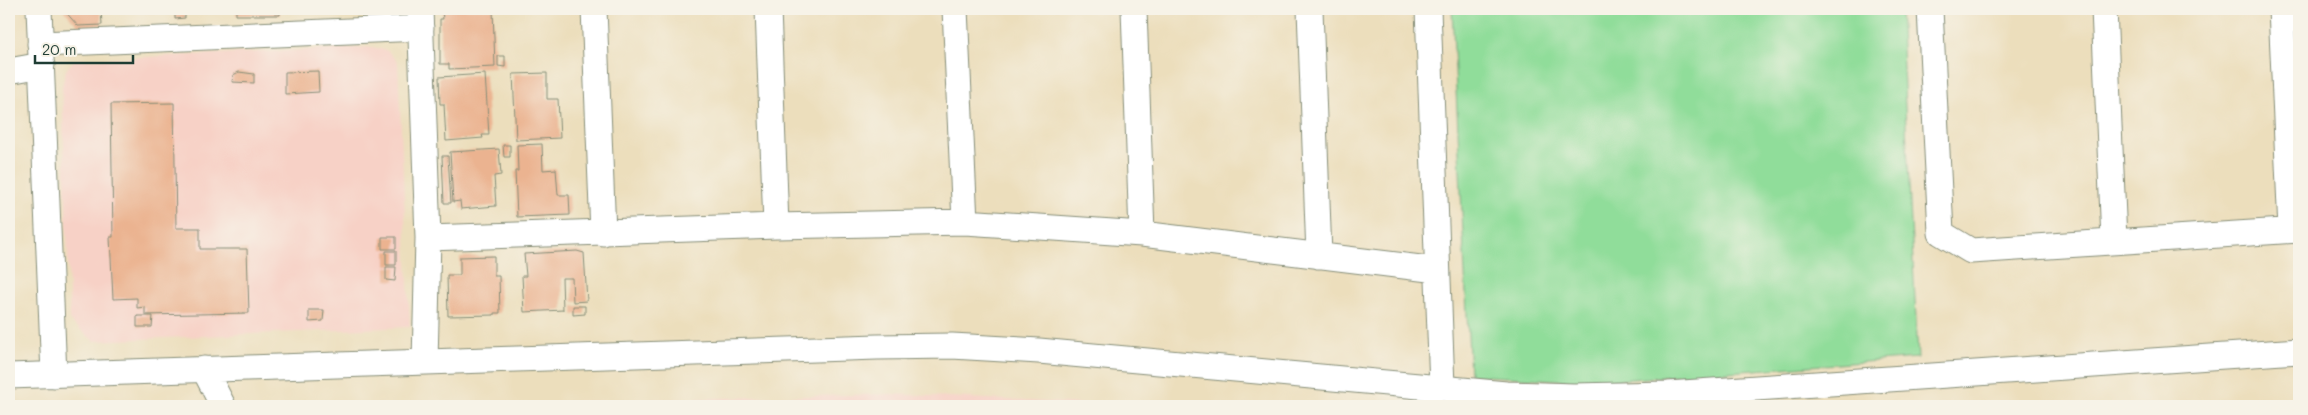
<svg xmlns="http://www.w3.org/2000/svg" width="2308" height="415" font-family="Mali,sans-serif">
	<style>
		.built { fill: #f7d1c6 }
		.green { fill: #90dd9a; stroke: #588d67 }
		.building { fill: #ebb390 }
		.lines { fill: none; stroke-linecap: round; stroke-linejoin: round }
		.street-casing { stroke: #868e78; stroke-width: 27 }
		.street { stroke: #fff; stroke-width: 25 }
	</style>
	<rect width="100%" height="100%" fill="#f7f3e8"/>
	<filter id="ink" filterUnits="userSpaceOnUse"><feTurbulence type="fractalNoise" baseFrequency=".02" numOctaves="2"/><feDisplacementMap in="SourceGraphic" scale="10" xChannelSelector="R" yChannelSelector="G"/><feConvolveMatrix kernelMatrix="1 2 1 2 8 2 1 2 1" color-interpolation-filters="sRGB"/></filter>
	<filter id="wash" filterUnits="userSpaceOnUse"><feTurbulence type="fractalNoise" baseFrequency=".0096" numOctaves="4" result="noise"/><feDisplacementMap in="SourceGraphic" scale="20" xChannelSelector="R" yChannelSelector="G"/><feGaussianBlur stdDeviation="1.12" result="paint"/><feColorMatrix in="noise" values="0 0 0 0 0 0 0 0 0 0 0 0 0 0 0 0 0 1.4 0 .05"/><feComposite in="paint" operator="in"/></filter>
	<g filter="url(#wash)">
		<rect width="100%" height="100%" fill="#ecdebc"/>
		<path class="built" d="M 372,47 L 388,51 L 398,63 L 410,327 L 94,341 L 70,321 L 62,86 L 66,70 L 74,60 Z
			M 892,394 L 1121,406 L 556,406 L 556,402 Z"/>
		<path class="green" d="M 1452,9 L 1900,9 L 1918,358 L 1592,382 L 1470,375 Z"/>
		<g id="blocks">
			<path class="building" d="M 63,9 L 101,9 L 102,25 L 78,26 Z
				M 147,9 L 174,9 L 173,12 L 148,13 Z
				M 175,9 L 185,9 L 185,18 L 175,19 Z
				M 236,9 L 284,9 L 284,11 L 280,11 L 280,15 L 236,15 Z
				M 324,9 L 340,9 L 340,11 L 324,12 Z
				M 450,9 L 493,9 L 495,67 L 449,69 L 449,64 L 440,64 L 440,19 L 443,19 L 442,10 Z
				M 498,56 L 505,56 L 505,67 L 498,66 Z
				M 318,71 L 319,92 L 285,94 L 285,72 Z
				M 239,72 L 254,74 L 254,83 L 232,82 L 233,75 Z
				M 547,73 L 547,99 L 558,99 L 560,138 L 516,140 L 513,74 Z
				M 485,74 L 489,135 L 482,135 L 483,138 L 446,141 L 444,104 L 440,104 L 439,77 Z
				M 174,103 L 176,228 L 200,228 L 200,249 L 247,249 L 249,313 L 145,315 L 145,307 L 137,308 L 137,298 L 113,299 L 110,237 L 113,237 L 111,104 Z
				M 542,144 L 543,170 L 556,169 L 558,195 L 569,195 L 570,215 L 517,217 L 515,171 L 518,171 L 517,145 Z
				M 503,145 L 510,145 L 510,157 L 504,157 Z
				M 499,149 L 501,175 L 494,176 L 496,206 L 461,209 L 460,201 L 453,202 L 450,152 Z
				M 442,156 L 448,156 L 451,203 L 444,203 Z
				M 382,237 L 396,237 L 396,249 L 382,249 Z
				M 386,251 L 396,251 L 396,265 L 386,265 Z
				M 577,251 L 584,253 L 587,301 L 573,302 L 572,278 L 562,278 L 563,310 L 524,312 L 522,276 L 526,276 L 524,254 Z
				M 494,256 L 494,276 L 499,276 L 500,313 L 494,313 L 494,315 L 448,316 L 447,275 L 460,275 L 460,257 Z
				M 386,267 L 396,267 L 395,281 L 386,280 Z
				M 573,306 L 585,306 L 585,314 L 573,315 Z
				M 309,310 L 324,310 L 323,321 L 309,322 Z
				M 137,316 L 153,316 L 152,327 L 137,327 Z"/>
		</g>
	</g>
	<g filter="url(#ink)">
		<use href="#blocks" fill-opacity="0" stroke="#868e78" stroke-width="1"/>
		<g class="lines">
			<g class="street-casing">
				<path id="street" d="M 39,9 L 54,375
					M 420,9 L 428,238 L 425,362
					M 594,9 L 603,233
					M 768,9 L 776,226
					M 955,9 L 965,222
					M 1134,9 L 1142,234
					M 1310,9 L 1319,256
					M 1428,9 L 1442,387
					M 1930,9 L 1941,233 L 1971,251 L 2299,230
					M 2104,9 L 2114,240
					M 2281,9 L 2291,230
					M 40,44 L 421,28
					M 9,71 L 42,65
					M 428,238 L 776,226 L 965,222 L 1142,234 L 1437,270
					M 204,369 L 223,406
					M 9,376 L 877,347 L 952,346 L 1039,351 L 1506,394 L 1574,396 L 1668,394 L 2299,351"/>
			</g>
			<use href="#street" class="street"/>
		</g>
	</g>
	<rect width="2308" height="415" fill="none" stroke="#f7f3e8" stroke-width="30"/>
	<path d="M35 55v8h98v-8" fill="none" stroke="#1f3d34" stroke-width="2.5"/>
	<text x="42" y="55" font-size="15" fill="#1f3d34" stroke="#f7f3e8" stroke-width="4" paint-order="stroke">20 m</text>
</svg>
